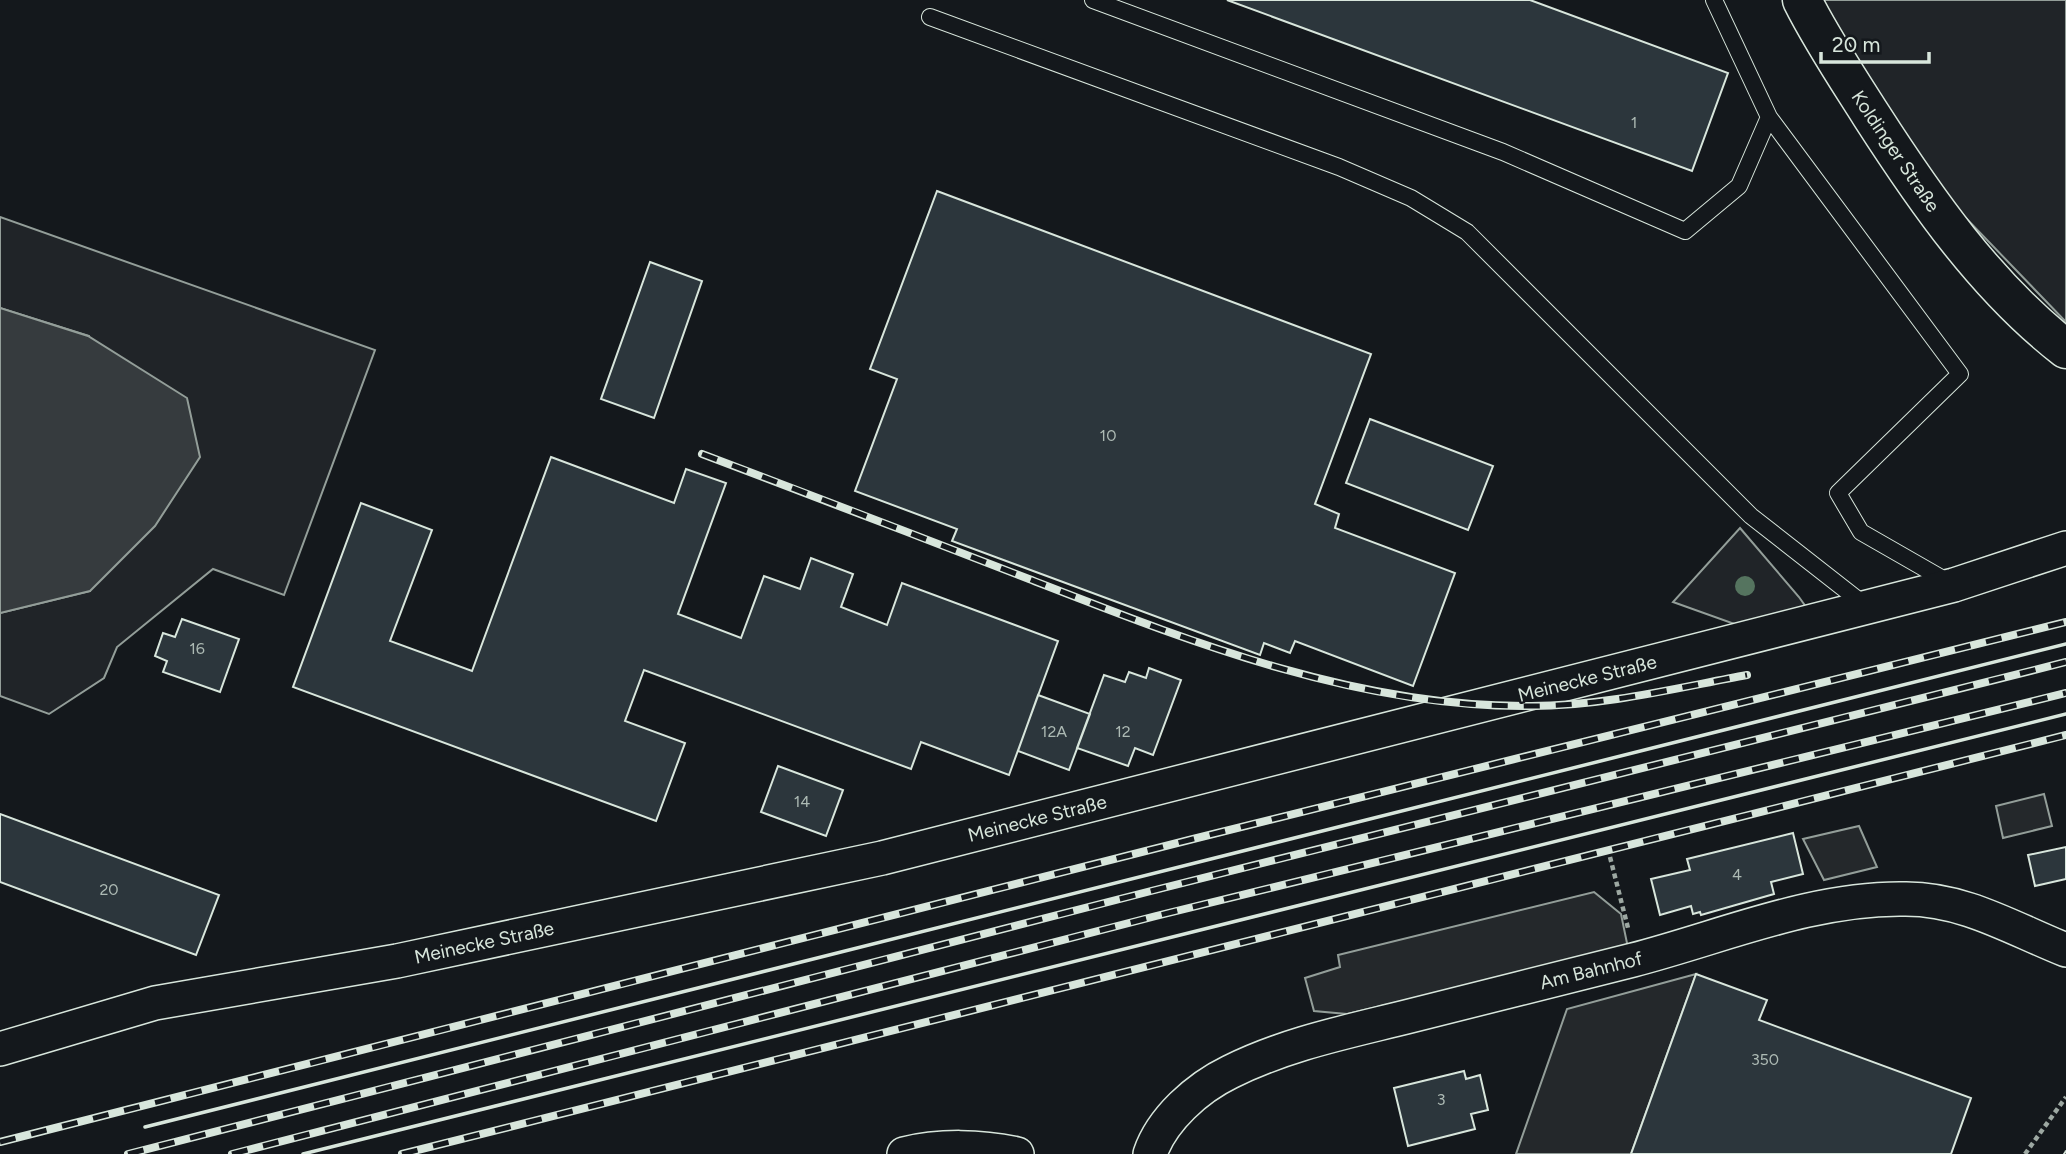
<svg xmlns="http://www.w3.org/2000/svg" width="2066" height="1154" font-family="Figtree,sans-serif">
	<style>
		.green { fill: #202428; stroke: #939e99; stroke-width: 2 }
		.parking { fill: #24282b; stroke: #939e99; stroke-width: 2 }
		.water { fill: #363b3e; stroke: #939e99; stroke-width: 2 }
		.building { fill: #2c363c; stroke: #d8e6dc; stroke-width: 2 }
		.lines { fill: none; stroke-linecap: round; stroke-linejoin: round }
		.lane-casing { stroke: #d8e6dc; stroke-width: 18 }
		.street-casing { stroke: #d8e6dc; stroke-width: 36 }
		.secondary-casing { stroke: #d8e6dc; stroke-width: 41 }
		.path { stroke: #9da8a2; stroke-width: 4.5; stroke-dasharray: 5 3.5; stroke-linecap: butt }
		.lane { stroke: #14181c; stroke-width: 16 }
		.street { stroke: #14181c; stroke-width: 33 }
		.secondary { stroke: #14181c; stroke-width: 38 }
		.tram { stroke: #d8e6dc; stroke-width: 2 }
		.rail-casing { stroke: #d8e6dc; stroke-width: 8 }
		.rail { stroke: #14181c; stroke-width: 5; stroke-dasharray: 16; stroke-linecap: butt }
		.wall { stroke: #d8e6dc; stroke-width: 3.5 }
		.tree { fill: #55745f }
		.labels { text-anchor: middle; stroke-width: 5; stroke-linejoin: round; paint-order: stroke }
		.number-label { font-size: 16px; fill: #adbab4 }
		.street-label { font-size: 19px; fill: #d8e6dc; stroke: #14181c }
	</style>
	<rect width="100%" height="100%" fill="#14181c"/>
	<path class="green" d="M 1817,0 L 2066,0 L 2066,322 L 1936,187 Z
		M 0,217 L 375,350 L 284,595 L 213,569 L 117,647 L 104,678 L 49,714 L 0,696 L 0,613 L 90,591 L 89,336 L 0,308 Z
		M 1740,528 L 1799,597 L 1806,607 L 1740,626 L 1673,602 Z"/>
	<path class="parking" d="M 2044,794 L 2052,826 L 2003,838 L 1996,806 Z
		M 1859,826 L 1877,867 L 1824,880 L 1803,839 Z
		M 1594,892 L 1621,914 L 1628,948 L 1347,1014 L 1314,1011 L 1305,978 L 1340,967 L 1338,955 Z
		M 1696,974 L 1631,1154 L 1516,1154 L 1567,1009 Z"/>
	<path class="water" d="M 0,308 L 88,336 L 187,398 L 200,457 L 155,526 L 90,591 L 0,613 Z"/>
	<path class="building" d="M 1227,0 L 1530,0 L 1728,73 L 1692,171 Z
		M 937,191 L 1371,354 L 1315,504 L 1339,514 L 1335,528 L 1455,573 L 1413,686 L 1295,641 L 1290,653 L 1264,643 L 1260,655 L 952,541 L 957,529 L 855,491 L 897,379 L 870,369 Z
		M 650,262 L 702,281 L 654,418 L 601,399 Z
		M 1370,419 L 1493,466 L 1468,530 L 1346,483 Z
		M 551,457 L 674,503 L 686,469 L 726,483 L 678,614 L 741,638 L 764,576 L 800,589 L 811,558 L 853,574 L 841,607 L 887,625 L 902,583 L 1058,641 L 1009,775 L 921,742 L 911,769 L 644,670 L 625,721 L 685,743 L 656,821 L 293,687 L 361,503 L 432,530 L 390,641 L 472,671 Z
		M 182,619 L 239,639 L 220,692 L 163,672 L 167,661 L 155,656 L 163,633 L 175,637 Z
		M 1149,668 L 1181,680 L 1153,755 L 1135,748 L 1128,766 L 1077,748 L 1104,675 L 1125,682 L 1129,672 L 1146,678 Z
		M 1038,695 L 1090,714 L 1069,770 L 1018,751 Z
		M 778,766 L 843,790 L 826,836 L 761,812 Z
		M 0,814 L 219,895 L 196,955 L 0,882 Z
		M 1793,833 L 1803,874 L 1771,882 L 1774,894 L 1701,915 L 1700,912 L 1693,914 L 1691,906 L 1660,915 L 1651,879 L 1690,870 L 1687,859 Z
		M 2066,847 L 2066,879 L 2035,886 L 2028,855 Z
		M 1696,974 L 1767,1000 L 1759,1020 L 1971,1098 L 1951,1154 L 1631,1154 Z
		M 1464,1071 L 1466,1079 L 1480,1075 L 1488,1110 L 1471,1114 L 1475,1129 L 1408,1146 L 1394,1088 Z"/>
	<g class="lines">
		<g class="lane-casing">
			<path id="lane" d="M 1093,0 L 1503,152 L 1685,231 L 1739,186 L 1769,117 L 1714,0
				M 930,17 L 1339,167 L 1411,198 L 1467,232 L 1751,516 L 1866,606
				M 1769,117 L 1960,374 L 1838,493 L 1861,532 L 1950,583"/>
		</g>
		<g class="street-casing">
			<path id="street" d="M 0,1049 L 155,1003 L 397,961 L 882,858 L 1954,585 L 2066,548
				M 904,1154 C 939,1145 982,1146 1017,1154
				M 1150,1154 C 1162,1119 1197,1088 1230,1072 C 1286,1044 1346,1032 1406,1017 C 1482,998 1557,979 1633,960 C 1722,937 1813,897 1906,899 C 1965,899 2013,929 2066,950"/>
		</g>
		<g class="secondary-casing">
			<path id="secondary" d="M 1802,0 C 1822,40 1847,77 1871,115 C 1925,199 1986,287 2066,349"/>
		</g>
		<path class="path" d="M 1610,857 L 1628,928
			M 2025,1154 L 2066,1097"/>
		<use href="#lane" class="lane"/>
		<use href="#street" class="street"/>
		<use href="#secondary" class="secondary"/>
		<path class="tram" d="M 2064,1154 L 2066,1151"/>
		<g class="rail-casing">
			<path id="rail" d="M 702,454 C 812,495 920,537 1029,579 C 1189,641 1356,708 1531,706 C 1604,706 1676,688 1747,675
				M 0,1142 L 1193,839 L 2066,622
				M 128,1154 L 1151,891 L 2066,662
				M 232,1154 L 1156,916 L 2066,693
				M 402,1154 L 2066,735"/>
		</g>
		<use href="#rail" class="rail"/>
		<path class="wall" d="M 145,1127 L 2066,644
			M 303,1154 L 2066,714"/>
	</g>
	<circle class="tree" cx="1745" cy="586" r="10"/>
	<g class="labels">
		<g class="number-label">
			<text x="1634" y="128">1</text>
			<text x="1108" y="441">10</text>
			<text x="197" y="654">16</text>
			<text x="1054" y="737">12A</text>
			<text x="1123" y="737">12</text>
			<text x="802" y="807">14</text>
			<text x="1737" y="880">4</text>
			<text x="109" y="895">20</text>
			<text x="1765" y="1065">350</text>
			<text x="1441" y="1105">3</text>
		</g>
		<g class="street-label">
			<text transform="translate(1896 151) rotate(56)" y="7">Koldinger Straße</text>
			<text transform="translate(1587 678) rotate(-14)" y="7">Meinecke Straße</text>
			<text transform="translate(1037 818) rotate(-14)" y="7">Meinecke Straße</text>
			<text transform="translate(484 942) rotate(-12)" y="7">Meinecke Straße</text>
			<text transform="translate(1591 970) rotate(-14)" y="7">Am Bahnhof</text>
		</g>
	</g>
	<path d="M1821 52v10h108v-10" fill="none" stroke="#d8e6dc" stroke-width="3.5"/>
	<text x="1832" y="52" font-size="21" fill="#d8e6dc" stroke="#14181c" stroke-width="5" paint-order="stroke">20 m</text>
</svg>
